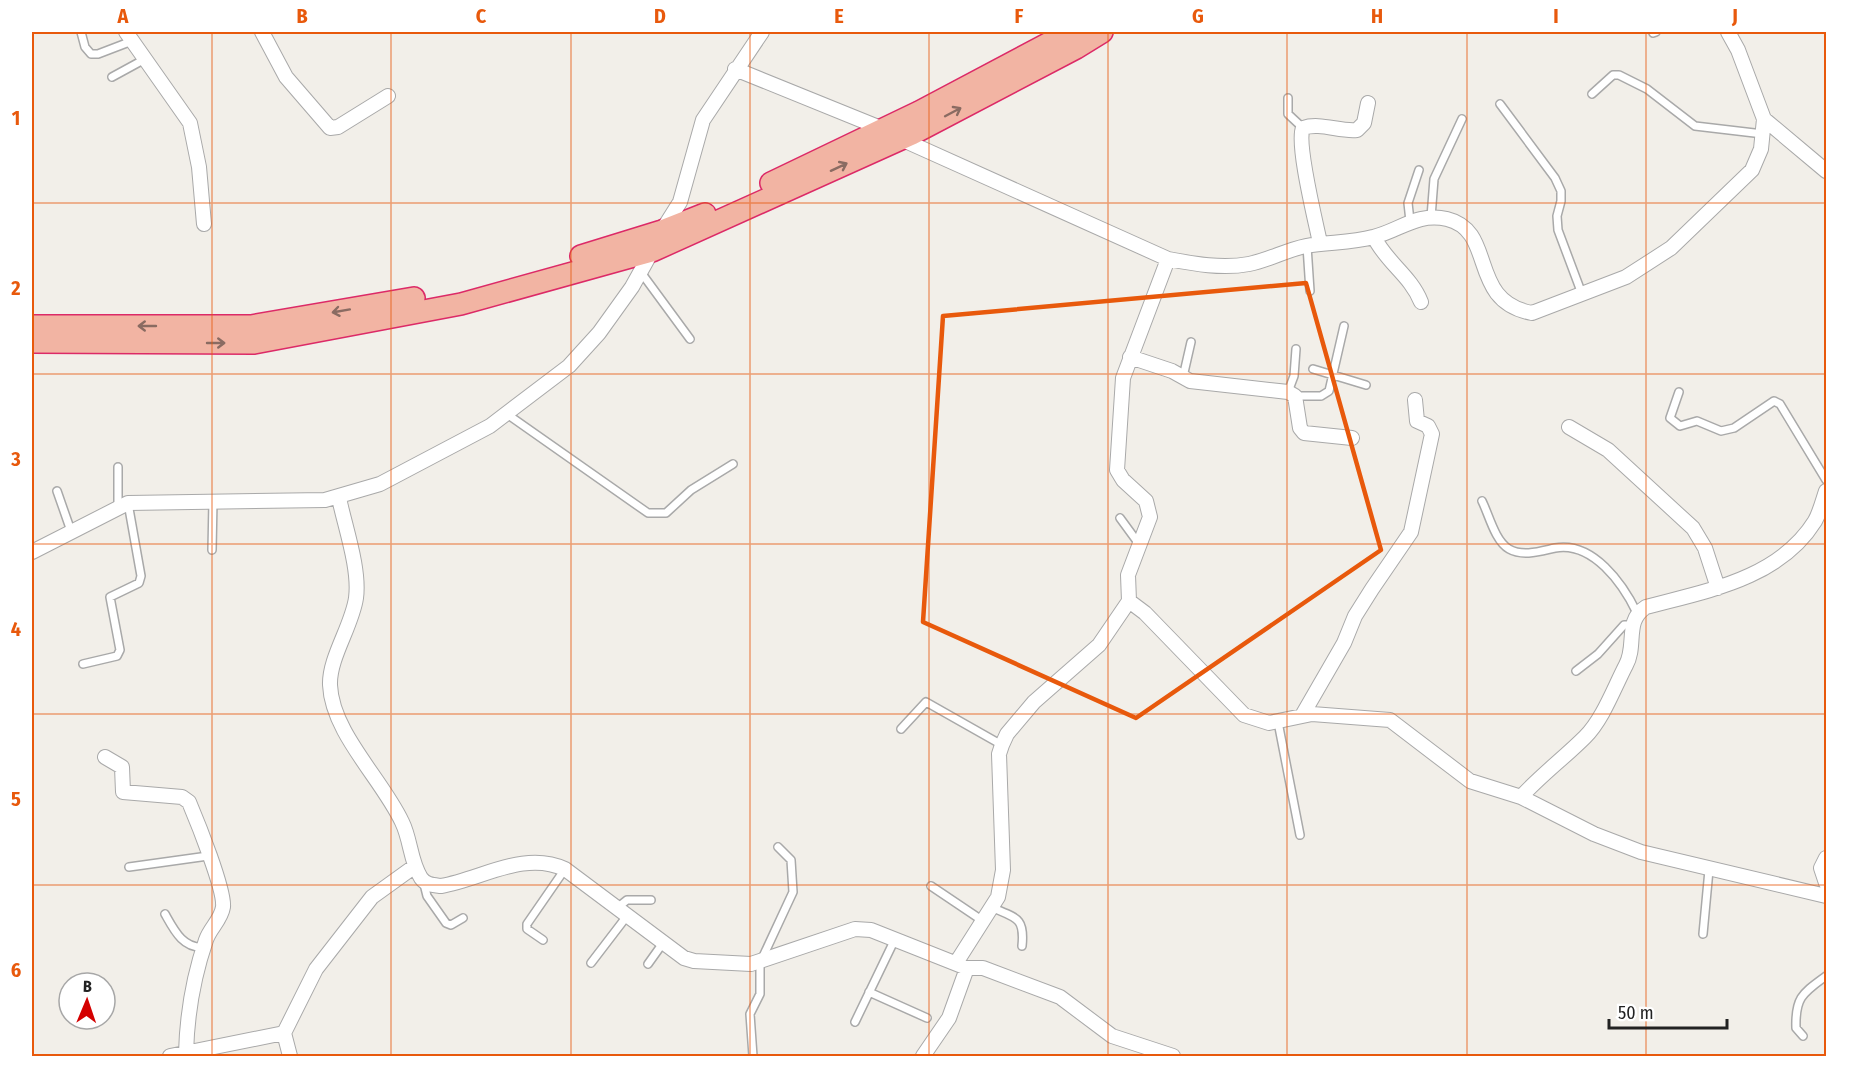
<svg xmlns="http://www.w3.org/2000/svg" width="1858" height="1088" font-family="'Fira Sans Condensed',sans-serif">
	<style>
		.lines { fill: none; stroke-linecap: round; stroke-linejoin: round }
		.service-casing { stroke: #a9a9a9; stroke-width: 10 }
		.minor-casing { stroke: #a9a9a9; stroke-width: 16 }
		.trunk-casing { stroke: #dc2a67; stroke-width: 24 }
		.service { stroke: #fff; stroke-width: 7 }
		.minor { stroke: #fff; stroke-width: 14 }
		.trunk { stroke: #f2b4a3; stroke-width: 21 }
		.oneway { stroke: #8a6b62 }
		.marked { fill: none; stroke: #e8590c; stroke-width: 4.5; stroke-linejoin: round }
		.grid { fill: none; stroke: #e8590c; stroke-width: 1.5; stroke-opacity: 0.55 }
		.neatline { fill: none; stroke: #e8590c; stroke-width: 2 }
		.grid-label { font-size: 20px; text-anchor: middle; font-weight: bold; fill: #e8590c }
	</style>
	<rect width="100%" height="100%" fill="#f2efe9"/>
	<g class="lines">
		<g class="service-casing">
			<path id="service" d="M 81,32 L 85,47 L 91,54 L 98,54 L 132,41
				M 1653,33 L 1656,32
				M 112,77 L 145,59
				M 1592,94 L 1613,75 L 1619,75 L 1647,89 L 1695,126 L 1763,134
				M 1288,98 L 1288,114 L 1303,128
				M 1500,104 L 1555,178 L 1561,191 L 1561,201 L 1557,216 L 1558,230 L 1582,294
				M 1431,217 L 1434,179 L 1462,119
				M 1410,221 L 1408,203 L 1419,170
				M 1307,246 L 1310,291
				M 640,271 L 690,339
				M 1313,369 L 1366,385
				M 1183,377 L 1191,342
				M 1288,392 L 1294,376 L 1296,349
				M 1679,392 L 1670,418 L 1680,426 L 1697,421 L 1721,431 L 1734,428 L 1774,401 L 1780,404 L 1826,480
				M 1295,396 L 1321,396 L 1329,391 L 1344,326
				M 507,414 L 648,513 L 666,513 L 691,490 L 733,464
				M 118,467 L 118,507
				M 57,491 L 71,531
				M 1482,501 C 1489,515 1495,541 1509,549 C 1523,557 1541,551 1555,548 C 1593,541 1623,584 1637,613
				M 1120,518 L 1139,544
				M 212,550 L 213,501
				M 83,664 L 117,656 L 120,650 L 110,597 L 139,583 L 141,576 L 128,503
				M 1576,671 L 1598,654 L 1624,625 L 1632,625
				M 1278,722 L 1300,835
				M 901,729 L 926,702 L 1002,745
				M 129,867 L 208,856
				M 423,880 L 427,896 L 446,923 L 451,925 L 463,918
				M 931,886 L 983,921
				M 991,907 C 1016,918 1025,917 1022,946
				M 617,908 L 627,900 L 651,900
				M 165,914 C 174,930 183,949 204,947
				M 1703,934 L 1709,870
				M 543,940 L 527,929 L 527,924 L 565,869
				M 591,963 L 627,916
				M 648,964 L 663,943
				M 869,992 L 927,1018
				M 855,1022 L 895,939
				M 1803,1036 L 1796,1028 C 1795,997 1803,993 1826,976
				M 753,1056 L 750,1014 L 760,994 L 760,963 L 793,892 L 791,860 L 778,847"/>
		</g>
		<g class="minor-casing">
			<path id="minor" d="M 126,32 L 190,123 L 199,167 L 204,224
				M 262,32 L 286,77 L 330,128 L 338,127 L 388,96
				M 1728,32 L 1738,50 L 1764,119 L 1826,171
				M 735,69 L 883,129
				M 901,139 L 1168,259 C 1195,264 1222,269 1249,264 C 1269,260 1286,250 1306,246 C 1328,242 1352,243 1373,237 C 1399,231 1417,212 1447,219 C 1497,231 1467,301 1532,313 L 1626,277 L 1671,248 L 1752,170 L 1761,149 L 1764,119
				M 663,229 L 680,202 L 703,120 L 762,32
				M 1374,237 C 1386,262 1411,276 1421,302
				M 1320,243 C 1316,223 1296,143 1303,128 C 1320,122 1340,132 1357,130 L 1364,123 L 1368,103
				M 1130,357 L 1172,371 L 1190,381 L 1288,392 L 1295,396 L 1300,428 L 1304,433 L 1352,438
				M 1569,427 L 1608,450 L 1693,528 L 1705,548 L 1718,588
				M 339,498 C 345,527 360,569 356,598 C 352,626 329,658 330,685 C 332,733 382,779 402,822 C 411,840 410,861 421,878 C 426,885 433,885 441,886 C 482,879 524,850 565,869 L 684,958 L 694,961 L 751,964 L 855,929 L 871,930 L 967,968 L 983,968 L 1060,997 L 1112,1036 L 1173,1056
				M 32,552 L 128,503 L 325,500 L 380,484 L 490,426 L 569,366 L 599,333 L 632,287 L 652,251
				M 1129,601 L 1145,613 L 1244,715 L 1269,723 L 1312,714 L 1390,720 L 1470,781 L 1521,797 L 1594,834 L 1641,852 L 1826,896
				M 1303,714 L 1344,643 L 1355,616 L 1372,589 L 1411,532 L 1432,434 L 1428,426 L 1417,421 L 1415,400
				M 105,757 L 122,767 L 123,792 L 182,797 L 189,802 C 197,821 225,890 223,907 C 221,920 210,928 206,940 C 194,975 187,1016 186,1053
				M 1521,797 C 1541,775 1564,758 1585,737 C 1603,719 1614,688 1626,665 C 1637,645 1624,621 1646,607 C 1706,591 1779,579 1815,521 C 1820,512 1823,500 1826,491
				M 1826,858 L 1821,868 L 1826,883
				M 956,963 L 998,897 L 1003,870 L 999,754 L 1002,745 L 1007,734 L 1034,702 L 1099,645 L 1129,601 L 1128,575 L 1150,517 L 1146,501 L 1123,480 L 1117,470 L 1123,378 L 1168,259
				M 170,1056 L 284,1033
				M 290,1056 L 284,1033 L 316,969 L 372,897 L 415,866
				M 923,1056 L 949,1018 L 967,968"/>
		</g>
		<g class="trunk-casing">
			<path id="trunk" d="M 771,183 L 919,112 L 1070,32
				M 581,256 L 662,231 L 705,214
				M 32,326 L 251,326 L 414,298
				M 32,342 L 254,343 L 461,304 L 652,251 L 912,134 L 1076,48 L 1102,32"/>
		</g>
		<use href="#service" class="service"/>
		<use href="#minor" class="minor"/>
		<use href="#trunk" class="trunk"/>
	</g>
	<defs><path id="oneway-shaft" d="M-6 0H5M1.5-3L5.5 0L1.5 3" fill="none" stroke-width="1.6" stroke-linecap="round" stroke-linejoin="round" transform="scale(1.5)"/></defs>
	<g class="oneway">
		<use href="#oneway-shaft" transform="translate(953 112) rotate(-28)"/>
		<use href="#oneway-shaft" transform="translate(839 167) rotate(-25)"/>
		<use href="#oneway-shaft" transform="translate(341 311) rotate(170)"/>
		<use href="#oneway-shaft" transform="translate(147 326) rotate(180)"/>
		<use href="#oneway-shaft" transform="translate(216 343)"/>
	</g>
	<path class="marked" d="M 1306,283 L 1381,550 L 1136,718 L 923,622 L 943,316 Z"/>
	<path class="grid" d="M 212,32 L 212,1056M 391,32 L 391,1056M 571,32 L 571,1056M 750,32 L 750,1056M 929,32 L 929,1056M 1108,32 L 1108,1056M 1287,32 L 1287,1056M 1467,32 L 1467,1056M 1646,32 L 1646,1056M 32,203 L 1826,203M 32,374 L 1826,374M 32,544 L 1826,544M 32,714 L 1826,714M 32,885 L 1826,885"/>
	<rect width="1858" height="1088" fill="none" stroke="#ffffff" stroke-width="66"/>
	<g transform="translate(87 1001) rotate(2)"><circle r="28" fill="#ffffff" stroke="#a7a7a7" stroke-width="1.5"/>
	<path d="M0-4.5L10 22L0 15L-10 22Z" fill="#d40000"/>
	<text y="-9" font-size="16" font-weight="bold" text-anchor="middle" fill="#222222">B</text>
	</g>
	<path d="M1609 1019v9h118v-9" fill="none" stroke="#222222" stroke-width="3"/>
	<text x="1618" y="1019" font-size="18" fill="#222222" stroke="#ffffff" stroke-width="4.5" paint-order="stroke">50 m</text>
	<rect x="33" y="33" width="1792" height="1022" class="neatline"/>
	<g class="grid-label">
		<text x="123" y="23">A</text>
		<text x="302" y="23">B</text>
		<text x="481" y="23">C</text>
		<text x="660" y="23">D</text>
		<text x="839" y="23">E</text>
		<text x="1019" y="23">F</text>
		<text x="1198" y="23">G</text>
		<text x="1377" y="23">H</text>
		<text x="1556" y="23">I</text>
		<text x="1735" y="23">J</text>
		<text x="16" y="125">1</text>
		<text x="16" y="295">2</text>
		<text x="16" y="466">3</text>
		<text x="16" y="636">4</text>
		<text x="16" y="806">5</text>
		<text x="16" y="977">6</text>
	</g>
</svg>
